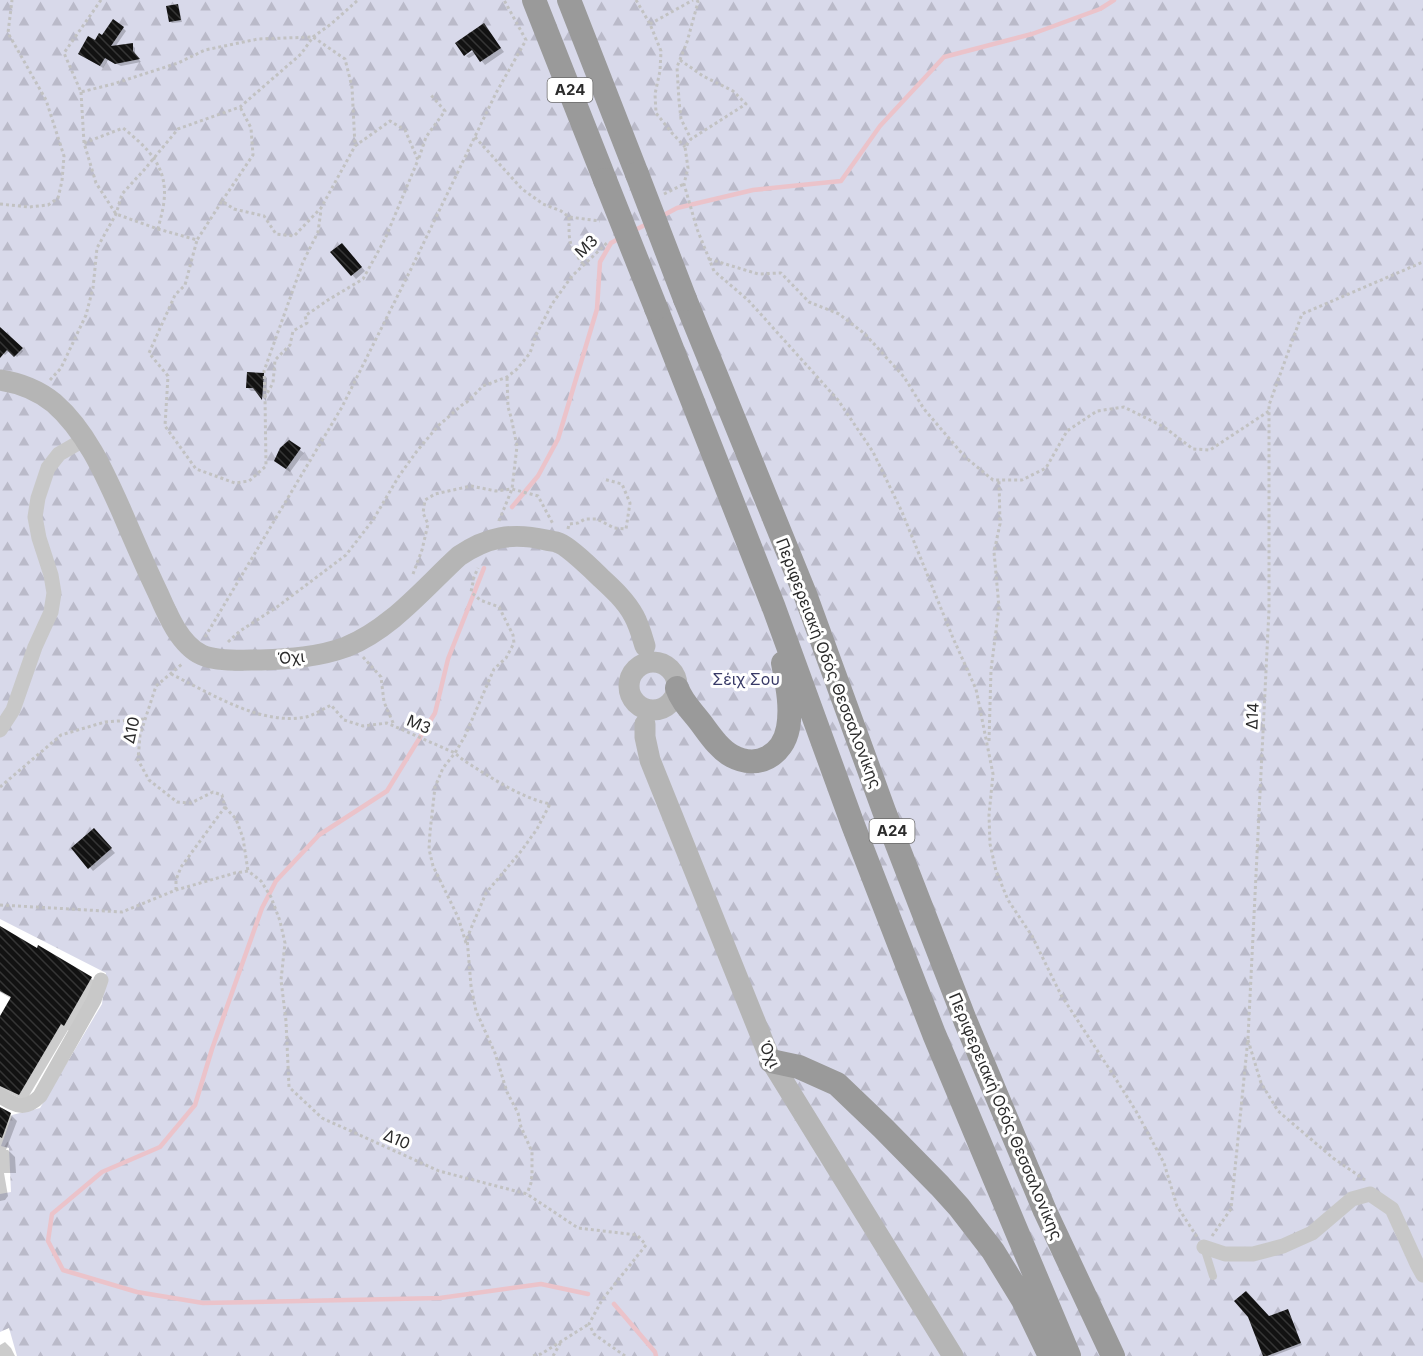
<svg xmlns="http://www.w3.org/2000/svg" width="1423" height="1356" font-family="Inter,sans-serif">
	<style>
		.forest { fill: url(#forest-firs) }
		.shadow { fill: #0003 }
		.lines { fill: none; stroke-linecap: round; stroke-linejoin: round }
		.stream { stroke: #ebc3ca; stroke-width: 4.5 }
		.building { fill: url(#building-back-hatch) }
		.path { stroke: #c2c2c2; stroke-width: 3; stroke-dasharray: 3 3; stroke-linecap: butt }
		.service { stroke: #c8c8c8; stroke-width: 8 }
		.minor { stroke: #c8c8c8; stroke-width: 15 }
		.secondary { stroke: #b5b5b5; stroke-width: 21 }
		.trunk { stroke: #9a9a9a; stroke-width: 24 }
		.trunk-bridge { stroke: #9a9a9a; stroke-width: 24 }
		.labels { text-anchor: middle; stroke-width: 6; stroke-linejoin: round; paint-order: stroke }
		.shield { fill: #fff; stroke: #6b6b6b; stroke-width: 1.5 }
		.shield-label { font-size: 15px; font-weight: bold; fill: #2b2b2b }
		.street-label { font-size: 16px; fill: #2b2b2b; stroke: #fff }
		.park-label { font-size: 16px; fill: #383a67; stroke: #fff }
	</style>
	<defs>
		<pattern id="forest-firs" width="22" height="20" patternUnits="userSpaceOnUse" patternTransform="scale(1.5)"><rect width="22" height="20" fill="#d8d9ea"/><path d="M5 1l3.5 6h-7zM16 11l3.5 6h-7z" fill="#babac9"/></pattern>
		<pattern id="building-back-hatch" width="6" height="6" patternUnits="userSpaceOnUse" patternTransform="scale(1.5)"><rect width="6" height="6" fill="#121212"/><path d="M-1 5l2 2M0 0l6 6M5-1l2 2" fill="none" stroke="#353535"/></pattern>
	</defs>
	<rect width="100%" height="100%" fill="#fff"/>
	<path class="forest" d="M 0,0 L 1423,0 L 1423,1356 L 17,1356 L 9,1328 L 0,1332 L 0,1194 L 11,1192 L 9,1148 L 1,1146 L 12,1115 L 40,1108 L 102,1004 L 106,973 L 0,919 Z"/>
	<path class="shadow" d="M 178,6 L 179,8 L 182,22 L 172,23 L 171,22 Z
		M 484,25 L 504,52 L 485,65 L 476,54 L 469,58 L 466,56 L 479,47 Z
		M 123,28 L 126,31 L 115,47 L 132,45 L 135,48 L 135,55 L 141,62 L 121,66 L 108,60 L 103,68 L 83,56 L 102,37 Z
		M 346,248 L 365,271 L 356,279 L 332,252 Z
		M 0,328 L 23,351 L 17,357 L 10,350 L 5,355 L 0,350 Z
		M 263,375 L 267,378 L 266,401 L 257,391 L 251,391 L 247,387 Z
		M 289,442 L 304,453 L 290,472 L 280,465 Z
		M 94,830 L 115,853 L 93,871 L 73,848 Z
		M 0,928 L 91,978 L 98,985 L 71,1032 L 68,1030 L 26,1101 L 9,1093 L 0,1096 L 0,1019 L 12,999 L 0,992 Z
		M 0,1108 L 10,1114 L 17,1121 L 6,1150 L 8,1150 L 15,1157 L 16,1173 L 4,1173 L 8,1196 L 5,1200 L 0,1201 Z
		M 1288,1311 L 1302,1345 L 1273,1356 L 1265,1356 L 1250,1316 L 1269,1318 Z
		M 5,1342 L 11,1348 L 15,1356 L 0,1356 L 0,1345 Z"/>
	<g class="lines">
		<path class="stream" d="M 662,216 L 677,208 L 753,190 L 841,181 L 880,126 L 944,57 L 1032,34 L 1100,9 L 1114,0
			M 633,231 L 649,223
			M 512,507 L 538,476 L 558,439 L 597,309 L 600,262 L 611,243 L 620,238
			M 484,568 L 448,659 L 435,713 L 387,791 L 319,835 L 276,881 L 262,908 L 212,1049 L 195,1105 L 160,1147 L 102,1172 L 52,1214 L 48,1241 L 63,1270 L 137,1292 L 203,1303 L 440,1298 L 541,1284 L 588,1294
			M 614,1304 L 655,1352 L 656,1356"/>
	</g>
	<path class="building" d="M 178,4 L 181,20 L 169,22 L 166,6 Z
		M 113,19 L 124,27 L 111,46 L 133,43 L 133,51 L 140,59 L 115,64 L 105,58 L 100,66 L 78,54 L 88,36 L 95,40 L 99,33 L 102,35 Z
		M 484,23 L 501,48 L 480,62 L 472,50 L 464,56 L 455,43 Z
		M 342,243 L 362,267 L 351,276 L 330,252 Z
		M 0,327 L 23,348 L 14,357 L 7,350 L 0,358 Z
		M 247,372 L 264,373 L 262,400 L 253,388 L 246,388 Z
		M 289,440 L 301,448 L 286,469 L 274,461 L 280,448 Z
		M 94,828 L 112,848 L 88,869 L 71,848 Z
		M 0,926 L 37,948 L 38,945 L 92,977 L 64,1026 L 61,1024 L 19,1095 L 0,1086 L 0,1016 L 11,997 L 0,991 Z
		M 0,1107 L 11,1113 L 2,1138 L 0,1137 Z
		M 1246,1291 L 1269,1316 L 1288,1309 L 1301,1343 L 1267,1356 L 1263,1356 L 1248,1317 L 1234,1301 Z"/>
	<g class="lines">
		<path class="path" d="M 101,0 L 64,53 L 81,92 L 113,84 L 178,63 L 205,50 L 258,39 L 313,37 L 345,59 L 352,87 L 355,146
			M 636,0 L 650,24 L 661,51 L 660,71 L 655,94 L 656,113 L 672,133 L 685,147
			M 697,0 L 698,2 L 687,42 L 677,67 L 679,101 L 681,119 L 691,139 L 685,147 L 688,168 L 684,184 L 697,229 L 714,271 L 748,300 L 838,400 L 873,452 L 902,512 L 953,638 L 976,689 L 993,774 L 989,815 L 990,844 L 996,871 L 1008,900 L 1032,936 L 1061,995 L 1112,1073 L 1136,1111 L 1164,1163 L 1177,1206 L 1197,1237
			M 650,24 L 693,0
			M 680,60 L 703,76 L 733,91 L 746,104 L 691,139
			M 81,92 L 84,143 L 96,183 L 116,214 L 158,229 L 197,240 L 185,285 L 175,295 L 149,353 L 168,376 L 165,426 L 196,469 L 235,483 L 249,481 L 266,466 L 265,397 L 273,383 L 275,360 L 290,345 L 293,331 L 307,323 L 305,316 L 328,300 L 363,279 L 385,239 L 418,160 L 405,130 L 390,121 L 355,146 L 321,208 L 294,236 L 276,234 L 264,216 L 234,209 L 222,201 L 197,240
			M 475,137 L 522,189 L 543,204 L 561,211 L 569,217 L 600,221
			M 84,143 L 123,128 C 148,148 168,167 164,201 C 163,211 160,220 158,229
			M 419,158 L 426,137 L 445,111 L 431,95
			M 664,194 L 684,184
			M 222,201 L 253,155 L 251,128 L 240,107
			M 0,204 L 29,207 L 48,205 L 58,198 L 62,181 L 64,156 L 46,100 L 8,33 L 12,0
			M 569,217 C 569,241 568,246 584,265
			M 709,259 L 758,274 L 781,273 L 809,302 L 839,314 L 865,334 L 904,377 L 924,409 L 965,457 L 993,480 L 1022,480 L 1046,468 L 1067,431 L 1097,411 L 1124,407 L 1164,427 L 1193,449 L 1210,450 L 1269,411
			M 50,380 L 61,368 L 86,315 L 93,288 L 97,248 L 116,214 L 122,194 L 144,170 L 178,129 L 240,107 L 301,54 L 313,37 L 331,24 L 358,0
			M 265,397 L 264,371 L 303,262 L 318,232 L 321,210
			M 499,521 L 512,489 L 517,446 L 511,417 L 508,407 L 507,377
			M 568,529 L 569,524 L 578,523 L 585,519 L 597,519 L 614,528 L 626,529 L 630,503 L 622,484 L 603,479
			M 413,574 L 422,550 L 428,524 L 423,513 L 425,500 L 435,494 L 471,486 L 496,491 L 512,489 L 538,496 L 553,524
			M 205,637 L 342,407 L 411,269 L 496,93 L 526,40 L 504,0
			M 228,642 L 240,631 L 277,607 L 346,555 L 373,520 L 399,476 L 417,451 L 438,426 L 462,405 L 467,402 L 483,386 L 507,377 L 517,369 L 530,353 L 536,335 L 552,304 L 572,276 L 608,242
			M 363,657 L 381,677 L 384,702 L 394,725
			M 171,674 C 210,693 261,726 306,717 C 314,715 323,709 331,705 L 344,720 L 363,726 L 387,723 L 455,753 C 463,761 473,766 482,772 C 503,785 526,799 550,804 L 537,829 L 522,850 L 486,893 L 467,938 L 471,986 L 476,1011 L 495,1053 L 507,1092 L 518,1113 L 521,1127 L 532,1152 L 532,1174 L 531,1183 L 527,1194
			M 989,741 L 991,670 L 999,607 L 994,552 L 1000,524 L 999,480
			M 0,787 L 61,735 L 105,722 L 145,719
			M 225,807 L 236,819 L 243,838 L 248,871
			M 176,890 L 176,880 L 181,867 L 225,807 L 222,795 L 213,792 L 191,803 L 177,802 L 149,780 L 138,760 L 140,735 L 156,686 L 182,664
			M 0,905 L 122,912 L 176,890 L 235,873 L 248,871 L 261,881 L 271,897 L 280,921 L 285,943 L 281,980 L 286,1021 L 289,1087 L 322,1118 L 439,1171 L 527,1194 L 578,1228 L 637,1235 L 646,1245 L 602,1300 L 589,1324 L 594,1334 L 625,1356
			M 466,943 L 458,917 L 433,866 L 429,849 L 430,832 L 435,787 L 443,768 L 455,753 L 465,736 L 494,669 L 506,658 L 514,643 L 513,635 L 499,607 L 480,600 L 471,592 L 474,577 L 478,568
			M 1248,1040 L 1261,1083 L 1278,1111 L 1333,1158 L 1365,1180
			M 1212,1236 L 1231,1209 L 1248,1038 L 1269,610 L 1269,405 L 1302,314 L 1423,262
			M 533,1356 L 541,1354 L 589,1324
			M 553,1356 L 561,1342"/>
		<path class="service" d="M 1204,1247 L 1213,1276"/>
		<path class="minor" d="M 0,730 L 13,710 L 35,647 L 51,612 L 54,593 L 51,575 L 39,538 L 35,517 L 38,498 L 48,468 L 59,454 L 85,439
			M 0,1096 C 17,1106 25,1111 40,1096 L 94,1000 L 101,980
			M 1204,1247 L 1225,1254 L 1253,1254 L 1283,1246 L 1312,1233 L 1352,1199 L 1370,1194 L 1392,1209 L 1417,1264 L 1423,1275"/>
		<path class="secondary" d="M 0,380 C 20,383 38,390 54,403 C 86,431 104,472 121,510 C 133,538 145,566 158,593 C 167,614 180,645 202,655 C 217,662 244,660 261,660 C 289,659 319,657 346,647 C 391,629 424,588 459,556 C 487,537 512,532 546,540 C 550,541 555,541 559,543 C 569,547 593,570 601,578 C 613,589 626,601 634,616 C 639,625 642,636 645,646
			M629 686a24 24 0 1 1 48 0a24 24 0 1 1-48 0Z
			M 645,724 L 645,737 L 650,760 L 771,1061 L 953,1356"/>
		<path class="trunk" d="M 534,0 L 605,180
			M 569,0 L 637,174
			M 685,299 L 805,594 L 884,811 L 965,1020 L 1045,1211 L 1113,1356
			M 656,308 L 774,608 L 853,825 L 934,1034 L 1069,1356
			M 677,688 C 682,702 692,711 701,723 C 710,735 719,749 732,756 C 758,770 783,755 788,728 C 792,706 787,684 783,663
			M 771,1061 L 799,1067 L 837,1084 L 883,1128 L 940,1186 L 959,1207 L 993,1251 L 1023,1300 L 1050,1356"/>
		<path class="trunk-bridge" d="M 637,174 L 685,299
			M 605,180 L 656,308"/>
	</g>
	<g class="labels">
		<g class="shield">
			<rect x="547.5" y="78" width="45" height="24" rx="4.5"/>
			<rect x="869.5" y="819" width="45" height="24" rx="4.5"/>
		</g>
		<g class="shield-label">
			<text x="570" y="95">Α24</text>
			<text x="892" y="836">Α24</text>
		</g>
		<g class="street-label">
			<text transform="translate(586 246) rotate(-44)" y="6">Μ3</text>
			<text transform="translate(291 657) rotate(-5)" y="6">Όχι</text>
			<text transform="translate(829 663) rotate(69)" y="6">Περιφερειακή Οδός Θεσσαλονίκης</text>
			<text transform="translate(1252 716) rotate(-87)" y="6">Δ14</text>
			<text transform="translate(419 724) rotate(23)" y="6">Μ3</text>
			<text transform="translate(131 730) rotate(-77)" y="6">Δ10</text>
			<text transform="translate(770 1054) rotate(65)" y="6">Όχι</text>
			<text transform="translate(1006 1116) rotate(67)" y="6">Περιφερειακή Οδός Θεσσαλονίκης</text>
			<text transform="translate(397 1139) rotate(24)" y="6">Δ10</text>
		</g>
		<g class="park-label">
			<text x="746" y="685">Σέιχ Σου</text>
		</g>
	</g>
</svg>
